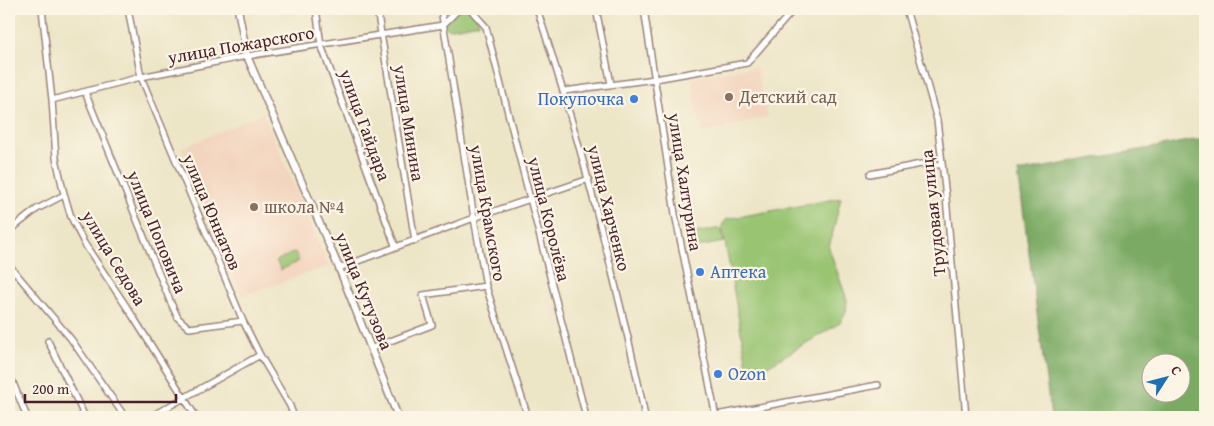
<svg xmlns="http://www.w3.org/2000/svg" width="1214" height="426" font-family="'Gentium Book Plus',serif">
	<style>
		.built { fill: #f3d4be }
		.green { fill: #99c472; stroke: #72724e }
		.forest { fill: #7aaa64; stroke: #626448; fill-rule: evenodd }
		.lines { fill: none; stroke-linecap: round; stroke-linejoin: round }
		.minor-casing { stroke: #9b8278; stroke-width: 8 }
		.major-casing { stroke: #9b8278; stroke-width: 9 }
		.minor { stroke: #fff; stroke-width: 5 }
		.major { stroke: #fff; stroke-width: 6 }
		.education-dot { fill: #8d6e63; stroke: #fcf5e5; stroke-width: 2 }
		.shop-dot { fill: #3f7fe0; stroke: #fcf5e5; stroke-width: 2 }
		.labels { text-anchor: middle; stroke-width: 4.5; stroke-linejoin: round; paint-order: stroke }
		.street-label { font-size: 18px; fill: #4a1f2b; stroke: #fcf5e5 }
		.education-label { font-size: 18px; fill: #785e54; stroke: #fcf5e5; text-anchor: start }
		.shop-label { font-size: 18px; fill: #366cbe; stroke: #fcf5e5; text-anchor: start }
	</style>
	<rect width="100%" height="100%" fill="#fcf5e5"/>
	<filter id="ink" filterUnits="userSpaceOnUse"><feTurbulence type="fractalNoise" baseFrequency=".02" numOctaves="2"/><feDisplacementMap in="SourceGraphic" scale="10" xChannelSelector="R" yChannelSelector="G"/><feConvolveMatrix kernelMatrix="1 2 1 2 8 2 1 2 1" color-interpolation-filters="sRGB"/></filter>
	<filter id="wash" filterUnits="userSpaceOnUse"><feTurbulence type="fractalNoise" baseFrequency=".0096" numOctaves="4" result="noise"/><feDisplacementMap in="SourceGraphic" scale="20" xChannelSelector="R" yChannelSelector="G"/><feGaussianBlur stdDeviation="1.12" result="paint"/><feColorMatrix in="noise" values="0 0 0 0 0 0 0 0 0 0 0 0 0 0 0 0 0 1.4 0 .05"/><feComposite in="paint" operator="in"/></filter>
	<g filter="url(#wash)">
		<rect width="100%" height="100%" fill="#ece5c6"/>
		<path class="built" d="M 756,67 L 768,117 L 702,133 L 691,78 Z
			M 263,113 L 329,266 L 242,296 L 181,148 Z"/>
		<path class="green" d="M 441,9 L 476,9 L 479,23 L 448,29 L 443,25 Z
			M 841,198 L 829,248 L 847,300 L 846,311 L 840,323 L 749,377 L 722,225 L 727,219 Z
			M 721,228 L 724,242 L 698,247 L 695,233 Z
			M 295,252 L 299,261 L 281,270 L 276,261 Z"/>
		<path class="forest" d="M 1205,138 L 1205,417 L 1051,417 L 1018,172 ZM 1152,364 L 1182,364 L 1182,394 L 1152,394 Z"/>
	</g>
	<g filter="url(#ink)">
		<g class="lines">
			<g class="minor-casing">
				<path id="minor" d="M 42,9 L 52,100 L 56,158 L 63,190 L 71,217 L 84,243 L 132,315 L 196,417
					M 128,9 L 141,77 L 243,321 L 260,355 L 290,406 L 294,417
					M 316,9 L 321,45 L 396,248
					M 377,9 L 415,241
					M 441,9 L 474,218 L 486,286 L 528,417
					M 470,9 L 486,27 L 586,417
					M 537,9 C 566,96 590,183 612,272 C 624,321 636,368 645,417
					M 596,9 L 611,84
					M 644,9 L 675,214 L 716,417
					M 906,9 L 937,120 L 946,197 L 966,417
					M 564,91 L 655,79 L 747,63 L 794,9
					M 85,92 L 170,301 L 178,318 L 189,328 L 243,321
					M 52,100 L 141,77 L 247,56 L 443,25 L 459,9
					M 870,174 L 921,164 L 942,165
					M 9,231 L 37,209 L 64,195
					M 9,265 L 71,339 L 125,417
					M 339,268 L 474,218 L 589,179
					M 48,341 L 85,417
					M 372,348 L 432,325 L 423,295 L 486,286
					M 9,373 L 27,417
					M 716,415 L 878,385
					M 150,417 L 260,355"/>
			</g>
			<g class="major-casing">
				<path id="major" d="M 238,9 L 247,56 L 339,268 L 398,417"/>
			</g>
			<use href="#minor" class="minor"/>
			<use href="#major" class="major"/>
		</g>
	</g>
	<g class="education-dot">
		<circle cx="729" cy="97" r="5"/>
		<circle cx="254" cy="207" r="5"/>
	</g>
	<g class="shop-dot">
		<circle cx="634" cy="99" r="5"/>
		<circle cx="700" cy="272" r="5"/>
		<circle cx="718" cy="374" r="5"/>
	</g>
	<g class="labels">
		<g class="street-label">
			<text transform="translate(241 45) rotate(-10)" y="6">улица Пожарского</text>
			<text transform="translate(409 123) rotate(81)" y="6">улица Минина</text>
			<text transform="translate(365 125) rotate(70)" y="6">улица Гайдара</text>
			<text transform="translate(685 182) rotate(81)" y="6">улица Халтурина</text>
			<text transform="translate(609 208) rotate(76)" y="6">улица Харченко</text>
			<text transform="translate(212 212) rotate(67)" y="6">улица Юннатов</text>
			<text transform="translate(488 213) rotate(80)" y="6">улица Крамского</text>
			<text transform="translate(933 213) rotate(-96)" y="6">Трудовая улица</text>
			<text transform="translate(549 219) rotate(76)" y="6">улица Королёва</text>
			<text transform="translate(157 232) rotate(68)" y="6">улица Поповича</text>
			<text transform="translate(114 258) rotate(59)" y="6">улица Седова</text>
			<text transform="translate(364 291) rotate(68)" y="6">улица Кутузова</text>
		</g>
		<g class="education-label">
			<text x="739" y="103">Детский сад</text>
			<text x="264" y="213">школа №4</text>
		</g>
		<g class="shop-label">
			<text x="624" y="105" text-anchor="end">Покупочка</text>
			<text x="710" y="278">Аптека</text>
			<text x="728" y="380">Ozon</text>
		</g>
	</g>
	<rect width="1214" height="426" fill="none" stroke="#fcf5e5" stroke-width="30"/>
	<g transform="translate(1166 378) rotate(54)"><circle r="24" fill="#fcf5e5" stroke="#b59f9b"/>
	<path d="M0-4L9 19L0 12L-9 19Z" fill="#1f6fb2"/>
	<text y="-8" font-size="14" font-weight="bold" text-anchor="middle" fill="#4a1f2b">С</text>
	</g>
	<path d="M25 394v8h151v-8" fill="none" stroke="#4a1f2b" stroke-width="2.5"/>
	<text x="32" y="394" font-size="15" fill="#4a1f2b" stroke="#fcf5e5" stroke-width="4" paint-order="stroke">200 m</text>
</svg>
